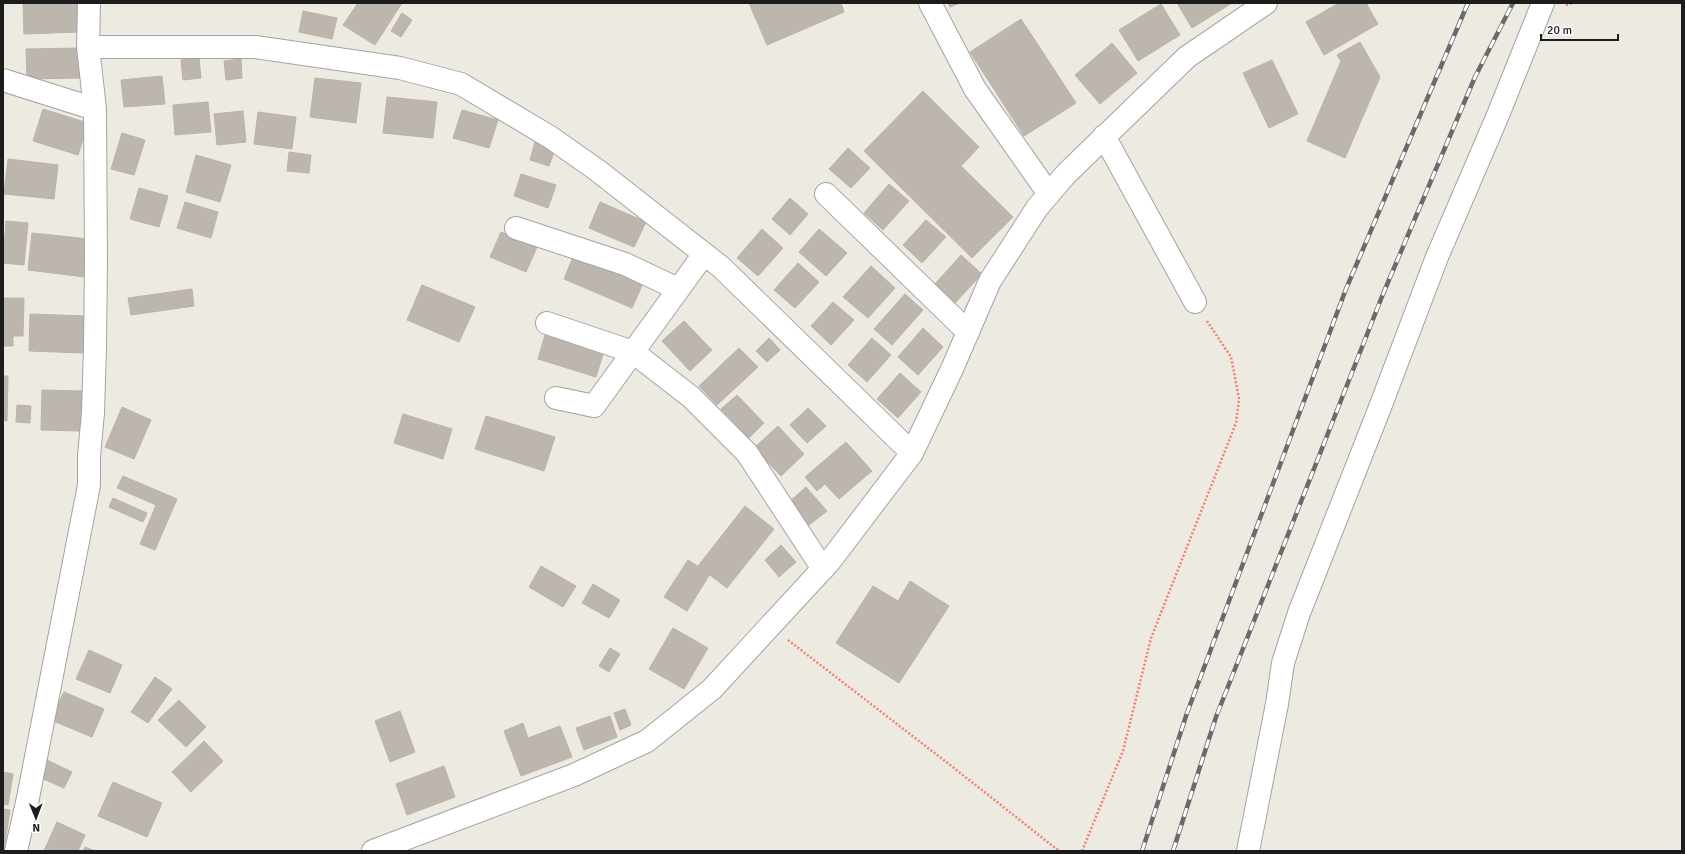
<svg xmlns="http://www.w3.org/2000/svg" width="1685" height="854" font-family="Signika,sans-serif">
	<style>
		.building { fill: #bdb6af; stroke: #beb1a5 }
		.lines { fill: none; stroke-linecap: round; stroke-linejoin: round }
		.minor-casing { stroke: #a3a3a3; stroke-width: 24 }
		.tertiary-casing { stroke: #a3a3a3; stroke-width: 24 }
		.path { stroke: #f5806c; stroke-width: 2.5; stroke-dasharray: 2 2; stroke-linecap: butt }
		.minor { stroke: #fff; stroke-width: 22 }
		.tertiary { stroke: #fff; stroke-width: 22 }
		.rail-casing { stroke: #6a6a6a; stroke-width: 4.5 }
		.rail { stroke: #fff; stroke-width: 3; stroke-dasharray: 9; stroke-linecap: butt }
	</style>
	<rect width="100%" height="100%" fill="#edeae2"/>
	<path class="building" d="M 23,3 L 77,3 L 78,32 L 24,34 Z
		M 358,3 L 402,3 L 375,45 L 343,25 Z
		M 749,3 L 841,3 L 844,12 L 767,45 Z
		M 948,3 L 960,3 L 950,7 Z
		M 1177,3 L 1232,3 L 1192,28 Z
		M 1339,3 L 1366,3 L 1378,24 L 1324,55 L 1306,22 Z
		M 1161,4 L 1180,35 L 1138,61 L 1119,30 Z
		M 303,11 L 337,18 L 332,39 L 299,32 Z
		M 402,13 L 412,20 L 401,37 L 391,31 Z
		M 1021,19 L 1076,103 L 1024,136 L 970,52 Z
		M 1360,42 L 1380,77 L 1345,158 L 1307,141 L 1341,61 L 1337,55 Z
		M 1112,43 L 1137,73 L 1100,104 L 1075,75 Z
		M 79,48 L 80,78 L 27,79 L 26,49 Z
		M 199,58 L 201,78 L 183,80 L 181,60 Z
		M 241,59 L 242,78 L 226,80 L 224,61 Z
		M 1272,60 L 1298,114 L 1269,128 L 1243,73 Z
		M 162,76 L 165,104 L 124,107 L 121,80 Z
		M 315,78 L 361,83 L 356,123 L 310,117 Z
		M 923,91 L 979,147 L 961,166 L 1013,217 L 972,258 L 864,151 Z
		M 387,97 L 437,102 L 433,138 L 383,133 Z
		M 208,102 L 211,132 L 175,135 L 173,105 Z
		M 43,109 L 88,123 L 78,155 L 33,141 Z
		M 462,110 L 498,120 L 489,148 L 453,138 Z
		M 243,111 L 246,142 L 217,145 L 214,114 Z
		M 258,112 L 296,117 L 292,149 L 254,144 Z
		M 122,133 L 145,140 L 134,175 L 111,169 Z
		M 535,142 L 555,149 L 549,166 L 530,160 Z
		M 848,148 L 870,168 L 851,188 L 829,169 Z
		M 289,152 L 311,155 L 309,173 L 287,171 Z
		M 196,155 L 231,165 L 220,202 L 186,192 Z
		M 8,159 L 58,165 L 54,199 L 4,194 Z
		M 521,174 L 556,185 L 548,208 L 514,196 Z
		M 889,184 L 909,201 L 883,230 L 864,213 Z
		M 139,188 L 168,196 L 159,227 L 130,219 Z
		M 790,198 L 808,214 L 790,235 L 772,219 Z
		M 185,202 L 218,212 L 211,238 L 177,228 Z
		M 600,202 L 646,222 L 634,247 L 589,228 Z
		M 926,220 L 946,237 L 922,263 L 903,245 Z
		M 6,221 L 28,223 L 24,265 L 3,263 Z
		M 762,229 L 783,248 L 758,276 L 737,258 Z
		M 819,229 L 847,253 L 826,276 L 799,252 Z
		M 501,232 L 537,247 L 526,272 L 490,257 Z
		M 32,233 L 89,239 L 85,277 L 28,270 Z
		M 575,252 L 644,281 L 632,308 L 564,279 Z
		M 961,255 L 982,274 L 955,303 L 934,285 Z
		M 798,263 L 819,282 L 795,308 L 774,290 Z
		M 871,266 L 895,288 L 868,318 L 843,297 Z
		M 422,285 L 475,307 L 459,342 L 407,320 Z
		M 192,289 L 194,306 L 131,315 L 128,298 Z
		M 905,294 L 923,310 L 892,345 L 874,329 Z
		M 3,298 L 24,298 L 23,336 L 13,336 L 13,346 L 3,346 Z
		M 833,302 L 854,320 L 831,345 L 811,326 Z
		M 30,314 L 86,316 L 84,353 L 29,351 Z
		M 684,321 L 712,350 L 690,371 L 662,341 Z
		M 923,328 L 943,347 L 918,375 L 898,357 Z
		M 545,335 L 603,354 L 596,377 L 538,359 Z
		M 769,338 L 780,350 L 767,362 L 756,351 Z
		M 872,338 L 891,355 L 867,382 L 848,365 Z
		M 739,348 L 758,367 L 717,405 L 699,386 Z
		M 900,373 L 921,392 L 898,418 L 877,399 Z
		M 3,376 L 8,376 L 7,421 L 3,420 Z
		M 42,390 L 82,391 L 80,431 L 41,430 Z
		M 737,395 L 764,423 L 749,438 L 721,409 Z
		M 17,405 L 31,406 L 30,423 L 16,422 Z
		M 122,407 L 151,420 L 134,459 L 105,447 Z
		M 808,408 L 826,426 L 807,443 L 790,425 Z
		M 403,414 L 452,429 L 443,459 L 394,443 Z
		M 486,416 L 555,437 L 544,471 L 475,449 Z
		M 778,426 L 804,454 L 781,476 L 754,448 Z
		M 846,442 L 872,471 L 839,499 L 825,484 L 817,491 L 805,477 Z
		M 123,476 L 177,499 L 155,550 L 140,544 L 156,505 L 117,488 Z
		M 806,487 L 827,511 L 809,525 L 789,502 Z
		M 113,498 L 147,513 L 143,522 L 109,507 Z
		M 745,506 L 774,529 L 727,588 L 698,566 Z
		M 781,545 L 796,562 L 779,577 L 765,560 Z
		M 688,560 L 710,574 L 687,611 L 664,597 Z
		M 541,566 L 576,586 L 563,607 L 529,587 Z
		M 910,581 L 949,606 L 899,683 L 836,643 L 873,586 L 898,601 Z
		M 593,584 L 620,600 L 609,618 L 582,603 Z
		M 673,628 L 708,648 L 684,689 L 649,669 Z
		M 610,648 L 620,654 L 609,672 L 599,666 Z
		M 89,650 L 122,665 L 110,693 L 76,679 Z
		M 155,677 L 172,689 L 148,723 L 131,712 Z
		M 64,692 L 104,709 L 92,737 L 51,720 Z
		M 179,700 L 206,727 L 186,747 L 158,720 Z
		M 625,709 L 631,725 L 620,730 L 614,713 Z
		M 400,711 L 415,752 L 390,762 L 375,721 Z
		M 610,716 L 617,737 L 584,750 L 576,728 Z
		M 523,723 L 528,738 L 560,726 L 572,757 L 521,776 L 504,731 Z
		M 204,741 L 223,761 L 191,792 L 172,772 Z
		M 47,760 L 72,772 L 64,788 L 39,777 Z
		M 444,766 L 455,797 L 407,815 L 396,784 Z
		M 3,772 L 13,774 L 8,805 L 3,804 Z
		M 113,782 L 162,803 L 147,837 L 98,816 Z
		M 3,809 L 10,810 L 4,850 L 3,850 Z
		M 57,822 L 85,835 L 78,851 L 44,851 Z
		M 85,847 L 95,851 L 83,851 Z"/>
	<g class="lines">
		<g class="minor-casing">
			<path id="minor" d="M 930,3 L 975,89 L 1049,194
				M 88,47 L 255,47 L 400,68 L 461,84 L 550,137 L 597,170 L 721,267 L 912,453
				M 3,80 L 95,109
				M 1104,136 L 1195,302
				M 826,194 L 968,332
				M 516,228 L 625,264 L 678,289
				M 547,323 L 633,352 L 691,397 L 747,453 L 823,569
				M 556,398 L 594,406 L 704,254
				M 16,851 L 28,798 L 89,485 L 89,456 L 93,413 L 95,347 L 96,260 L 95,109 L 88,47 L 89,3
				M 1248,851 L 1277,704 L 1283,663 L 1299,613 L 1379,410 L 1437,257 L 1498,115 L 1543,3"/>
		</g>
		<g class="tertiary-casing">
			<path id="tertiary" d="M 373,851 L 574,775 L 647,741 L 712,689 L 830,561 L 912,453 L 952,369 L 990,281 L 1037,208 L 1066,174 L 1187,57 L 1266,3"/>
		</g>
		<path class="path" d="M 1566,5 L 1573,3
			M 788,640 L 954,768 L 1059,851
			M 1082,851 L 1123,751 L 1151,638 L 1236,423 L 1239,399 L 1231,357 L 1207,321"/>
		<use href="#minor" class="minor"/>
		<use href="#tertiary" class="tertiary"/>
		<g class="rail-casing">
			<path id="rail" d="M 1142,851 L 1187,713 L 1346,289 L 1468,3
				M 1173,851 L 1216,717 L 1383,294 L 1475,77 L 1513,3"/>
		</g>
		<use href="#rail" class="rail"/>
	</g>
	<rect width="1685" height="854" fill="none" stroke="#1c1c1c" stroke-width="8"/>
	<g transform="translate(36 818) rotate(179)" stroke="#ffffff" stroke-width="3" paint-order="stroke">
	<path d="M0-3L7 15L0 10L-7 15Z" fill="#1c1c1c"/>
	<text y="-6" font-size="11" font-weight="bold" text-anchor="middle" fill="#1c1c1c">N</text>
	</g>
	<path d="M1541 34v6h77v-6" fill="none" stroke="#1c1c1c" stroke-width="2"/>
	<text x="1547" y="34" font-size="12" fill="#1c1c1c" stroke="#ffffff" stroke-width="3" paint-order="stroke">20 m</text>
</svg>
